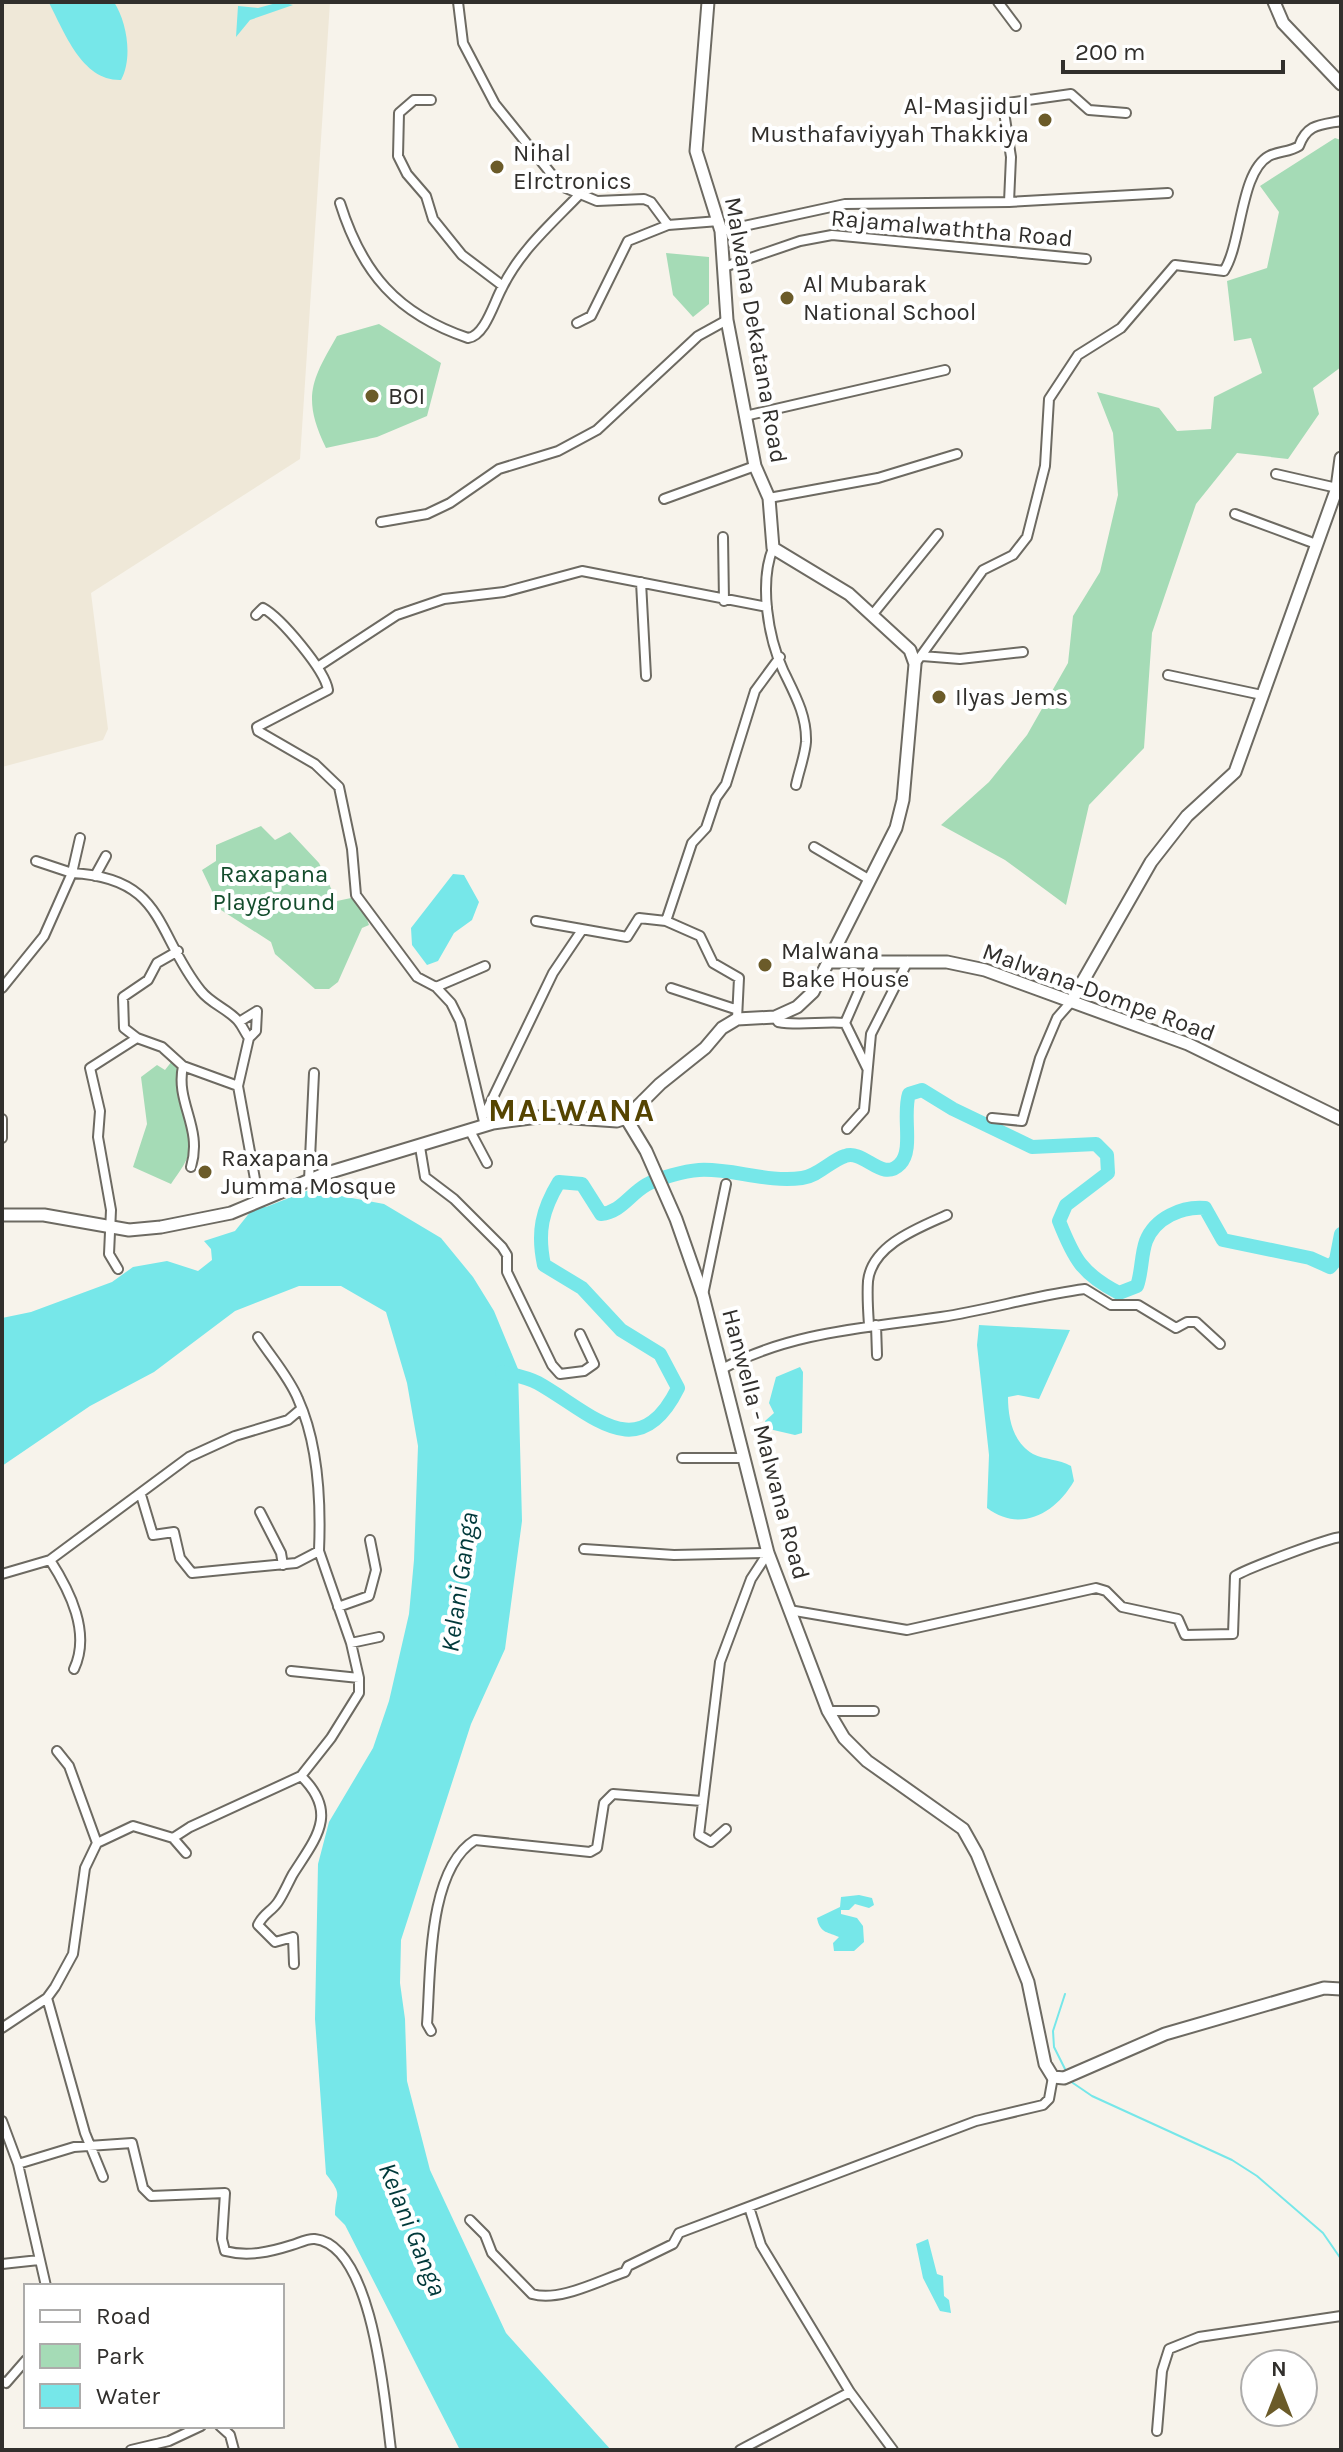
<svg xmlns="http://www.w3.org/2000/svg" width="1343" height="2452" font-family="Karla,sans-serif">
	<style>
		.built { fill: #efe8d8 }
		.green { fill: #a5dbb6 }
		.water { fill: #76e7e9 }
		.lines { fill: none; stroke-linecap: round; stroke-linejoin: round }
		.stream { stroke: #76e7e9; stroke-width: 2 }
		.river { stroke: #76e7e9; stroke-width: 14 }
		.street-casing { stroke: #6d6a62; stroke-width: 12 }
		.secondary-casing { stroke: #6d6a62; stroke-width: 15 }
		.street { stroke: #fff; stroke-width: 8 }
		.secondary { stroke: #fff; stroke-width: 11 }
		.poi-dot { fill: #6b5b29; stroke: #fff; stroke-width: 3 }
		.labels { text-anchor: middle; stroke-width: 8; stroke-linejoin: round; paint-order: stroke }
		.poi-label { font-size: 24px; fill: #312f2c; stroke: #fff; text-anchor: start }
		.street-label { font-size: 24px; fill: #312f2c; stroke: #fff }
		.park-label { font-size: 24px; fill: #134c2c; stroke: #fff }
		.water-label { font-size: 26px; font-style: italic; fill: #00393a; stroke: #fff }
		.district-label { font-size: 32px; font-weight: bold; letter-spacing: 2px; fill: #554401; stroke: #fff }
	</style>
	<rect width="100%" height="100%" fill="#f7f3eb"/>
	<path class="built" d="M 2,2 L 330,2 L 300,459 L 91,593 L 108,729 L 103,740 L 2,767 Z"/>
	<path class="green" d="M 1335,138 L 1341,140 L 1341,367 L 1313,388 L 1319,414 L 1288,459 L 1237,453 L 1196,504 L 1152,633 L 1144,748 L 1089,805 L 1066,905 L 1005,860 L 941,825 L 989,782 L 1027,735 L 1068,663 L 1073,616 L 1100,572 L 1118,495 L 1113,433 L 1097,392 L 1159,408 L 1177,431 L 1211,429 L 1214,397 L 1262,373 L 1251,338 L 1234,341 L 1227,281 L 1267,268 L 1279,212 L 1260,186 Z
		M 666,253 L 709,257 L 709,304 L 693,317 L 673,295 Z
		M 379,324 L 441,363 L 427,416 L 377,437 L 326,448 C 302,398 311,381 337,336 Z
		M 261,826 L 275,840 L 290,832 L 319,863 L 337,901 L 351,898 L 364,911 L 369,925 L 362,928 L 338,982 L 329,989 L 315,989 L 275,954 L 271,942 L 221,910 L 202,870 L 216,861 L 216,845 Z
		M 172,1061 L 180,1069 C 169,1097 189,1116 190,1143 C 191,1158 179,1172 171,1184 L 133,1167 L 147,1124 L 141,1077 L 157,1065 L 165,1070 Z"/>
	<path class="water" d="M 114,2 C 127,22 133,58 121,80 C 82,81 65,33 49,3 Z
		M 280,2 L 293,5 L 250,20 L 236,37 L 238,6 L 258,8 Z
		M 453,874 L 464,875 L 479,902 L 472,920 L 454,933 L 438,961 L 427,965 L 412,945 L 411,928 Z
		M 309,1190 L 384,1204 L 441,1238 L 473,1277 L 494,1311 L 518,1369 L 522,1521 L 505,1649 L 471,1724 L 401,1940 L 400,1983 L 405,2019 L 407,2081 L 430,2170 L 506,2333 L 611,2450 L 460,2450 L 345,2225 L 335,2215 C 335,2192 344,2197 326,2174 L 315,2019 L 318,1864 L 329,1822 L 373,1748 L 389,1701 L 409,1614 L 414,1560 L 418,1446 L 407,1383 L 386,1312 L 341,1286 L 299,1286 L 235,1311 L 154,1372 L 90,1406 L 2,1466 L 2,1318 L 31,1312 L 112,1282 L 133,1267 L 167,1261 L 198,1271 L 212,1260 L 211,1249 L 204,1241 L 235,1231 L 255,1206 L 266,1207 Z
		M 979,1325 L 1070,1330 L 1039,1399 L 1018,1395 L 1008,1397 C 1008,1418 1013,1443 1033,1454 C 1045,1460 1059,1459 1071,1466 L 1074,1481 C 1055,1514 1020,1533 987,1508 L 989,1455 L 977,1345 Z
		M 800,1367 L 803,1372 L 802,1433 L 795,1435 L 769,1429 L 765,1421 L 774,1413 L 769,1403 L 776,1377 Z
		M 859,1895 L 872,1898 L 874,1905 L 869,1908 L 855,1904 L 849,1910 L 841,1910 L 841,1914 L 857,1918 L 863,1926 L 864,1942 L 854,1951 L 834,1951 L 833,1943 L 839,1937 C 829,1932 820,1934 817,1918 L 840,1907 L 841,1897 Z
		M 928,2239 L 937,2274 L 943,2276 L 944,2296 L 949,2300 L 951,2313 L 940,2311 L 923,2278 L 916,2244 Z"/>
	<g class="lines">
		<path class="stream" d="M 1065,1994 L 1053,2031 L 1054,2047 L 1066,2071
			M 1070,2081 L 1092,2096 L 1232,2160 L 1257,2176 L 1323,2233 L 1341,2259"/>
		<path class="river" d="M 502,1372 C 514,1375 527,1377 538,1383 C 590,1412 638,1469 678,1388 L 660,1354 L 621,1330 L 582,1288 L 544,1265 C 537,1232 542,1210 559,1182 L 582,1184 L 601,1214 C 621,1212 629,1195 646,1185 C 658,1178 685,1171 699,1170 C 732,1168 767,1183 802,1178 C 818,1176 830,1161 845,1156 C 864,1149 882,1183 900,1164 C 914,1150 902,1115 909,1094 L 922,1090 L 953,1109 L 1032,1147 L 1096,1144 L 1107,1155 L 1108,1173 L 1066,1205 L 1059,1221 C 1074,1259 1082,1274 1119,1293 L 1137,1286 C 1142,1272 1141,1255 1146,1241 C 1155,1218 1182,1206 1205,1208 L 1223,1240 L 1310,1258 L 1330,1267 L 1336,1260 L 1341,1234"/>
		<g class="street-casing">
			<path id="street" d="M 458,2 L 463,43 L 495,104 L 561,186 L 597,201 L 644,199 L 651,202 L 668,225 L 719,221
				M 998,2 L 1016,26
				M 431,100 L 414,100 L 399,113 L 398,156 L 407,174 L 426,196 L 433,219 L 462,255 L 503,286
				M 1009,202 L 1011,157 L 1004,112 L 1007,103 L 1071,94 L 1089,110 L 1126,113
				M 340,203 C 362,273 397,314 468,338 C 485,336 494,302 502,288 C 520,251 550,225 578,196
				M 721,231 L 845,204 L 1009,202 L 1168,193
				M 724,267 L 800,241 L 832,235 L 1086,259
				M 577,323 L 591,316 L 628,241 L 668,225
				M 745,416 L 945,370
				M 1276,474 L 1337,488
				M 769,498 L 878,478 L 957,454
				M 664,499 L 755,466
				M 1235,514 L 1316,544
				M 381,522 L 427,514 L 450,503 L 499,469 L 558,451 L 597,430 L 698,336 L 727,320
				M 723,537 L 724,601
				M 773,548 C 759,583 768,637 783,670 C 794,693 807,715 806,742 C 805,755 799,771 796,785
				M 641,582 L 646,676
				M 873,614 L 938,534
				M 256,615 L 263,608 C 281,618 325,670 328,690 L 257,727 L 258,731 L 315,764 L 339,787 L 352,849 L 356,895 L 417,977 L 436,987 L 451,1003 L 460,1021 L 485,1126
				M 922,656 L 960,659 L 1023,652
				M 915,664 L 983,570 L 1013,555 L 1027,537 L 1045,466 L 1049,399 L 1078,355 L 1121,328 L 1175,265 L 1224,271 C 1242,243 1240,172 1269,156 C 1279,151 1290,152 1299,146 C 1307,124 1320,125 1341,121
				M 319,666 L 397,615 L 444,599 L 504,592 L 582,571 L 767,607
				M 1168,675 L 1262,695
				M 814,847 L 870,880
				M 36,861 L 72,873 L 80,838
				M 95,876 L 106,856
				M 536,921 L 627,937 L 639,918 L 666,921
				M 178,951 L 157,963 L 148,980 L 123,997 L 124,1028 L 137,1038 L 162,1047 L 183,1066 L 238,1086
				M 436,987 L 485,966
				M 2,988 L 44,936 L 72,873 C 166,878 155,934 201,991 C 211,1004 230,1010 239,1022 C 243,1027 245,1033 249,1038 L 238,1086 L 259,1201
				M 671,988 L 735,1009
				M 775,1017 L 778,1022 C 799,1026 823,1021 845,1023
				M 737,1019 L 739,978 L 713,963 L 700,936 L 666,921 L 692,843 L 706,828 L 716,798 L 726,784 L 755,691 L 780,657
				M 239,1022 L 257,1011 L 256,1031 L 249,1038
				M 183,1066 C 175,1103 203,1127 191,1167
				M 867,1068 L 845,1023 L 872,961
				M 485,1114 L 553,973 L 582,930
				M 992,1118 L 1022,1121 L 1040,1058 L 1057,1018 L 1071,1002
				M 2,1119 L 2,1138
				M 847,1129 L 864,1110 L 871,1034 L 908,961
				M 470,1131 L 487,1163
				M 420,1147 L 425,1177 L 454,1199 L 502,1247 L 507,1255 L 507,1272 L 552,1365 L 560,1374 L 584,1371 L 594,1364 L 580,1334
				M 309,1180 L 314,1073
				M 118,1269 L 109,1254 L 111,1210 L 98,1137 L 100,1111 L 90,1068 L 137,1038
				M 703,1295 L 726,1184
				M 869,1325 C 868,1311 867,1295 868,1281 C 872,1245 918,1228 947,1215
				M 876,1325 L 877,1355
				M 722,1369 C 790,1332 866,1328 941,1317 C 989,1310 1036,1295 1085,1289 L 1111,1305 L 1138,1305 L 1176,1328 L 1187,1322 L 1196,1322 L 1220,1344
				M 682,1458 L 743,1458
				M 141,1495 L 153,1535 L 174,1532 L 180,1558 L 192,1573 L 296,1563 L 319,1551 C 321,1504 318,1443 298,1399 C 289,1377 271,1357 258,1337
				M 260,1512 L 281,1553 L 283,1565
				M 584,1549 L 674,1555 L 768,1553
				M 319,1551 L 351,1643 L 379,1637
				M 2,1574 L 50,1560
				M 338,1607 L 369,1596 L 376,1570 L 370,1540
				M 789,1610 L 907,1630 L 1096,1588 L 1106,1591 L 1122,1607 L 1178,1619 L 1185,1635 L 1233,1634 L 1235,1576 C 1248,1568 1328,1538 1341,1537
				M 351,1643 L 359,1678
				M 74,1669 C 91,1633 70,1591 50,1560 L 189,1457 L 235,1436 L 288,1420 L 301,1409
				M 828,1711 L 874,1711
				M 57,1751 L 69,1766 L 97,1843
				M 726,1829 L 711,1842 L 699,1835 L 720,1662 L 751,1579 L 768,1553
				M 173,1838 L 190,1827 L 301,1776 L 331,1738 L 359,1693 L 359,1678 L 291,1671
				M 294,1964 L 293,1937 L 275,1942 L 258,1925 C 263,1914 272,1911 278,1902 C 284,1893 288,1883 293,1874 C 316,1838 339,1813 301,1776
				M 47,1998 L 85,2133 L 103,2177
				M 2,2028 L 47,1998 L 55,1987 L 73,1954 L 85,1868 L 97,1843 L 133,1826 L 173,1838 L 186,1853
				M 431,2031 L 427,2024 C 431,1972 427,1870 475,1840 L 590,1852 L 597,1848 L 604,1803 L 613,1794 L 702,1801
				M 2,2121 L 18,2164 L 46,2286
				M 18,2164 L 74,2147 L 132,2143 L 143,2188 L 151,2196 L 225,2193 L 222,2239 L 225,2251 C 248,2257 270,2252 292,2245 C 299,2243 308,2238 315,2239 C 374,2246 385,2405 391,2450
				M 749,2207 L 761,2245 L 850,2392 L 893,2450
				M 470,2220 L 485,2235 L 492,2253 L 532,2294 C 560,2302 598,2281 625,2272 L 628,2266 L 673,2244 L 679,2233 L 976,2121 L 1043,2105 L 1049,2099 L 1053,2077
				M 2,2264 L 39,2260
				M 2,2381 L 6,2383 L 26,2360
				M 220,2426 L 230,2435 L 234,2450
				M 1157,2431 L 1162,2371 L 1169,2349 L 1199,2337 L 1341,2316
				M 131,2450 L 169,2441 L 201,2426
				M 740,2450 L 850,2392"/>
		</g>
		<g class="secondary-casing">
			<path id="secondary" d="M 1274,2 L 1283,23 L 1341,84
				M 829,962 L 947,962 L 985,970 L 1188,1044 L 1341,1119
				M 1071,1002 L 1151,862 L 1187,816 L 1235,772 L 1337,488 L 1341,458
				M 626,1118 L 646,1151 L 676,1219 L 703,1296 L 768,1553 L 828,1711 L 844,1738 L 867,1761 L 963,1829 L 977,1854 L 1028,1982 L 1045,2064 L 1053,2077 L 1064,2078 L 1165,2034 L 1324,1988 L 1341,1989
				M 2,1215 L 44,1215 L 129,1230 L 161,1227 L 231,1213 L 324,1174 L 493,1123 L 546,1116 L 617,1121 L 626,1118 L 660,1084 L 705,1048 L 722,1028 L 737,1019 L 775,1017 L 797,1007 L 813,992 L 896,828 L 903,800 L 915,664 L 910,650 L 849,594 L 773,548 L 769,498 L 755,466 L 727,320 L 721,231 L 696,151 L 708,2"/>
		</g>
		<use href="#street" class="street"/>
		<use href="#secondary" class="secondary"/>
	</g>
	<g class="poi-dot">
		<circle cx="1045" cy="120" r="8"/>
		<circle cx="497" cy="167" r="8"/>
		<circle cx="787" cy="298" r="8"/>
		<circle cx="372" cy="396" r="8"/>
		<circle cx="939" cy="697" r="8"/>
		<circle cx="765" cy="965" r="8"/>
		<circle cx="205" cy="1172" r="8"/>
	</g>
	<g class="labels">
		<g class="poi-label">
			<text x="1029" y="114" text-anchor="end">Al-Masjidul<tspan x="1029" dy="28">Musthafaviyyah Thakkiya</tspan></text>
			<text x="513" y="161">Nihal<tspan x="513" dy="28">Elrctronics</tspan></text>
			<text x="803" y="292">Al Mubarak<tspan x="803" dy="28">National School</tspan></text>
			<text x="388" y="404">BOI</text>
			<text x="955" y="705">Ilyas Jems</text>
			<text x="781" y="959">Malwana<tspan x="781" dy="28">Bake House</tspan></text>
			<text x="221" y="1166">Raxapana<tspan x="221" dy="28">Jumma Mosque</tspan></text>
		</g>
		<g class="street-label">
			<text transform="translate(952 228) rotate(5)" y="8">Rajamalwaththa Road</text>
			<text transform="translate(756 330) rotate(80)" y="8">Malwana Dekatana Road</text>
			<text transform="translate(1099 992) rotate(20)" y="8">Malwana-Dompe Road</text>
			<text transform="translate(766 1444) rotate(75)" y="8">Hanwella - Malwana Road</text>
		</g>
		<g class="park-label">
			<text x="274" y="882">Raxapana<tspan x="274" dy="28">Playground</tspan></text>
		</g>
		<g class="water-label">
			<text transform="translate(459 1582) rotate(-82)" y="9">Kelani Ganga</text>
			<text transform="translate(413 2229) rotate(68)" y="9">Kelani Ganga</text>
		</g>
		<g class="district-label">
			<text x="572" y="1121">MALWANA</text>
		</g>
	</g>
	<rect width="1343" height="2452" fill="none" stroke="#312f2c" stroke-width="8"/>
	<rect x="24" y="2284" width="260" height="144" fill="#ffffff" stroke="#adacab" stroke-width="2"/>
	<rect x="40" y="2310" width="40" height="12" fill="#ffffff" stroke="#adacab" stroke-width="2"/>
	<text x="96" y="2324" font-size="24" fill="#312f2c">Road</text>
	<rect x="40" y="2344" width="40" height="24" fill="#a5dbb6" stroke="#adacab" stroke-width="2"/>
	<text x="96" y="2364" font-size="24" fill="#312f2c">Park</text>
	<rect x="40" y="2384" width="40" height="24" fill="#76e7e9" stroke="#adacab" stroke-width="2"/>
	<text x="96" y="2404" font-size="24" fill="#312f2c">Water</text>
	<g transform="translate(1279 2388)"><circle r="38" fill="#ffffff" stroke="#adacab" stroke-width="2"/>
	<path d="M0-6L14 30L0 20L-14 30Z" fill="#6b5b29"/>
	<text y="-12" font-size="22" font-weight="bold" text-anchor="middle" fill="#312f2c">N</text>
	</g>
	<path d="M1063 60v12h220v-12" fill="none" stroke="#312f2c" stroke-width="4"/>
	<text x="1075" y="60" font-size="24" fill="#312f2c" stroke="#ffffff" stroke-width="6" paint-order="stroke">200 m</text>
</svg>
